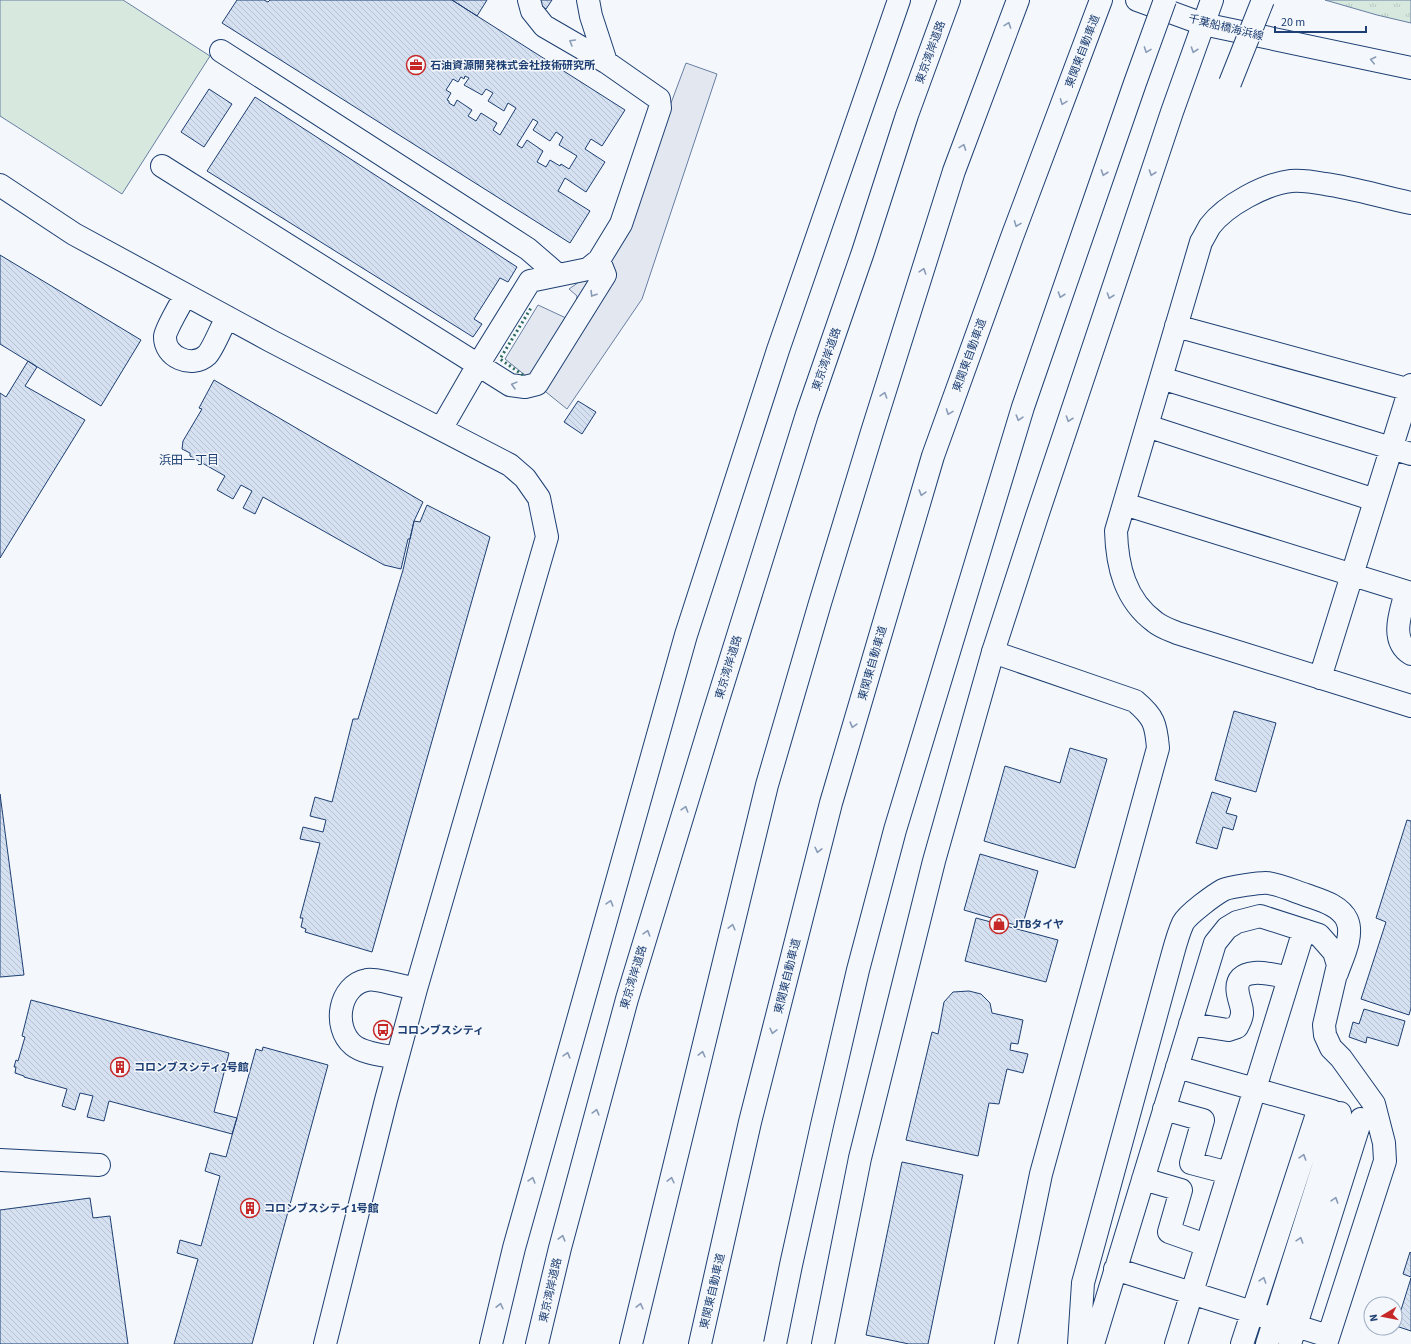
<svg xmlns="http://www.w3.org/2000/svg" width="1411" height="1344" font-family="'Source Sans 3','Noto Sans JP',sans-serif">
	<style>
		.grass { fill: url(#grass-tufts); stroke: #687fa3 }
		.park { fill: #d7e8df; stroke: #687fa3 }
		.parking { fill: #e3e8f0; stroke: #687fa3 }
		.building { fill: url(#building-back-hatch); stroke: #1d3f73; fill-rule: evenodd }
		.lines { fill: none; stroke-linecap: round; stroke-linejoin: round }
		.minor-casing { stroke: #1d3f73; stroke-width: 24 }
		.major-casing { stroke: #1d3f73; stroke-width: 24 }
		.highway-casing { stroke: #1d3f73; stroke-width: 24 }
		.minor { stroke: #f4f7fb; stroke-width: 22 }
		.major { stroke: #f4f7fb; stroke-width: 22 }
		.highway { stroke: #f4f7fb; stroke-width: 22 }
		.minor-bridge-casing { stroke: #1d3f73; stroke-width: 24; stroke-linecap: butt }
		.highway-bridge-casing { stroke: #1d3f73; stroke-width: 24; stroke-linecap: butt }
		.minor-bridge { stroke: #f4f7fb; stroke-width: 22 }
		.highway-bridge { stroke: #f4f7fb; stroke-width: 22 }
		.hedge { stroke: #2c6c60; stroke-width: 3; stroke-dasharray: 2 3; stroke-linecap: butt }
		.oneway { stroke: #889bb7 }
		.labels { text-anchor: middle; stroke-width: 3; stroke-linejoin: round; paint-order: stroke }
		.street-label { font-size: 11px; fill: #1d3f73; stroke: #f4f7fb }
		.poi-label { font-size: 11px; font-weight: bold; fill: #1d3f73; stroke: #f4f7fb; text-anchor: start }
		.neighbourhood-label { font-size: 12px; fill: #1d3f73; stroke: #f4f7fb }
	</style>
	<defs>
		<pattern id="grass-tufts" width="24" height="20" patternUnits="userSpaceOnUse"><rect width="24" height="20" fill="#d7e8df"/><path d="M3 7l-1-3M5 7V3M7 7l1-3M15 17l-1-3M17 17v-4M19 17l1-3" fill="none" stroke="#b8c8c3"/></pattern>
		<pattern id="building-back-hatch" width="6" height="6" patternUnits="userSpaceOnUse"><rect width="6" height="6" fill="#d5e0f0"/><path d="M-1 5l2 2M0 0l6 6M5-1l2 2" fill="none" stroke="#b6c1d1"/></pattern>
	</defs>
	<rect width="100%" height="100%" fill="#f4f7fb"/>
	<path class="grass" d="M 1325,0 L 1411,0 L 1411,23 L 1377,15 Z"/>
	<path class="park" d="M 0,0 L 123,0 L 210,56 L 122,194 L 0,116 Z"/>
	<path class="parking" d="M 686,63 L 717,74 L 642,299 L 567,409 L 505,359 L 538,305 L 566,318 L 576,302 L 577,296 L 569,289 L 613,258 Z"/>
	<path class="building" d="M 237,0 L 264,0 L 268,2 L 270,0 L 452,0 L 625,110 L 602,146 L 591,139 L 585,149 L 605,162 L 586,192 L 565,178 L 558,191 L 590,211 L 570,243 L 222,23 ZM 465,76 L 469,78 L 464,85 L 482,95 L 486,89 L 493,93 L 488,101 L 504,111 L 508,103 L 516,108 L 500,135 L 493,130 L 497,123 L 481,113 L 476,121 L 468,116 L 472,110 L 457,100 L 454,106 L 449,103 L 449,101 L 447,100 L 451,93 L 446,90 L 453,79 L 458,82 L 461,77 L 464,79 ZM 533,119 L 538,122 L 533,130 L 550,141 L 556,132 L 563,137 L 559,145 L 577,156 L 569,169 L 561,164 L 560,166 L 550,160 L 546,167 L 537,162 L 543,151 L 527,140 L 522,148 L 517,145 Z
		M 452,0 L 487,0 L 477,16 Z
		M 532,0 L 552,0 L 546,9 Z
		M 209,89 L 232,104 L 204,147 L 181,132 Z
		M 255,97 L 517,267 L 508,282 L 500,278 L 474,319 L 482,324 L 473,337 L 207,171 Z
		M 0,255 L 141,340 L 101,406 L 0,344 Z
		M 28,361 L 37,367 L 25,386 L 85,420 L 0,558 L 0,393 L 6,397 Z
		M 214,380 L 423,502 L 414,521 L 410,539 L 408,539 L 401,569 L 384,565 L 263,497 L 255,514 L 243,508 L 252,491 L 241,485 L 233,499 L 217,490 L 225,476 L 190,456 L 190,453 L 182,449 L 183,441 L 202,409 L 199,408 Z
		M 578,401 L 596,412 L 582,434 L 564,422 Z
		M 427,505 L 490,537 L 372,952 L 305,932 L 306,929 L 301,927 L 303,918 L 300,918 L 320,843 L 300,839 L 303,827 L 323,832 L 326,820 L 310,816 L 315,797 L 332,802 L 353,719 L 358,719 L 386,626 L 403,570 L 414,521 L 420,522 Z
		M 1234,711 L 1276,723 L 1256,792 L 1215,780 Z
		M 1070,748 L 1107,759 L 1075,868 L 984,841 L 1005,766 L 1060,783 Z
		M 1212,792 L 1231,798 L 1226,813 L 1237,816 L 1233,830 L 1223,827 L 1217,849 L 1196,843 Z
		M 0,794 L 24,975 L 0,977 Z
		M 1407,820 L 1411,821 L 1411,1008 L 1409,1015 L 1361,999 L 1386,922 L 1376,918 Z
		M 980,854 L 1038,871 L 1022,927 L 964,910 Z
		M 976,918 L 1058,940 L 1046,982 L 965,961 Z
		M 969,991 L 981,994 L 990,1003 L 992,1013 L 1023,1020 L 1018,1044 L 1011,1043 L 1010,1050 L 1028,1054 L 1023,1073 L 1007,1069 L 999,1104 L 989,1103 L 978,1156 L 906,1140 L 932,1032 L 938,1034 L 944,1002 L 953,992 Z
		M 31,1000 L 229,1053 L 214,1112 L 237,1118 L 232,1134 L 109,1101 L 104,1121 L 87,1117 L 93,1096 L 80,1093 L 75,1110 L 62,1106 L 67,1089 L 24,1077 L 24,1076 L 15,1073 L 16,1067 L 14,1067 L 16,1060 L 18,1061 L 25,1037 L 22,1036 Z
		M 1364,1009 L 1405,1021 L 1398,1046 L 1367,1037 L 1366,1043 L 1349,1037 L 1353,1022 L 1359,1024 Z
		M 263,1047 L 328,1065 L 252,1344 L 174,1344 L 198,1259 L 177,1253 L 180,1240 L 201,1246 L 220,1176 L 205,1171 L 210,1153 L 226,1157 L 256,1049 L 262,1051 Z
		M 902,1162 L 963,1175 L 928,1344 L 909,1344 L 866,1335 Z
		M 90,1198 L 93,1218 L 110,1216 L 128,1344 L 0,1344 L 0,1210 Z
		M 1410,1252 L 1411,1253 L 1411,1277 L 1403,1274 Z
		M 1411,1278 L 1411,1331 L 1396,1326 Z"/>
	<g class="lines">
		<g class="minor-casing">
			<path id="minor" d="M 588,0 L 591,16 L 606,62
				M 221,51 L 528,249 L 558,275
				M 162,166 L 510,385 L 525,387 L 537,384 L 605,275 L 599,260
				M 0,185 L 74,234 L 271,341 L 510,465 L 525,478 L 539,498 L 547,537 L 416,989 L 386,1100 L 325,1344
				M 1411,203 C 1382,197 1354,188 1325,184 C 1314,182 1302,180 1291,181 C 1265,184 1226,205 1210,226 C 1207,231 1204,237 1201,242 L 1116,531 C 1117,566 1125,600 1155,622 C 1161,627 1170,630 1177,633 L 1411,706
				M 186,295 C 182,301 165,331 165,336 C 164,357 192,369 207,355 C 213,349 222,326 227,317
				M 1176,326 L 1410,390
				M 1161,378 L 1411,454
				M 1147,426 L 1375,500
				M 441,429 L 478,365 L 530,281 L 588,269 L 599,260 L 621,224 L 660,108 L 659,99 L 606,62 L 544,26 L 532,11 L 529,0
				M 1124,504 L 1411,593
				M 1406,592 C 1401,612 1389,640 1411,654
				M 993,652 L 1135,701 C 1154,717 1156,724 1158,748 L 1041,1174 L 1006,1344
				M 1320,678 L 1411,385
				M 1190,1024 L 1228,1030 L 1237,1027 C 1246,1011 1241,1009 1238,994 C 1232,963 1273,974 1289,978
				M 397,1058 C 384,1055 364,1054 353,1045 C 332,1027 339,985 367,980 C 374,978 407,987 416,989
				M 1177,1067 L 1332,1111
				M 1164,1109 L 1203,1120 L 1191,1163 L 1229,1173
				M 0,1160 L 99,1165
				M 1143,1179 L 1181,1190 L 1169,1232 L 1206,1245
				M 1115,1269 L 1328,1336
				M 1079,1344 L 1083,1283 L 1170,964 C 1174,950 1177,936 1183,923 C 1188,914 1214,895 1223,890 C 1229,887 1262,882 1268,883 C 1281,885 1294,891 1306,895 C 1320,900 1340,905 1347,920 C 1354,936 1342,958 1337,973
				M 1093,1344 L 1215,943 L 1227,928 L 1237,922 L 1260,916 L 1319,935 L 1334,952 L 1338,965 L 1324,1025 L 1325,1035 L 1331,1048 L 1341,1058 L 1374,1104 L 1384,1143 L 1385,1161 L 1326,1344
				M 1176,1344 L 1304,930
				M 1242,1344 L 1319,1108
				M 1267,1344 L 1340,1113
				M 1290,1344 L 1361,1119"/>
		</g>
		<g class="major-casing">
			<path id="major" d="M 1137,0 L 1203,24 L 1411,68"/>
		</g>
		<g class="highway-casing">
			<path id="highway" d="M 491,1344 L 514,1248 L 686,635 L 778,350 L 899,0
				M 537,1344 L 560,1248 L 627,999 L 712,719 L 807,414 L 863,252 L 907,115 L 949,0
				M 631,1344 L 767,785 L 820,603 L 872,432 L 954,171 L 1018,0
				M 700,1344 L 750,1122 L 831,803 L 933,456 L 1012,237 L 1101,0
				M 823,1344 L 860,1158 L 934,861 L 993,652 L 1037,516 L 1172,112 L 1212,0"/>
		</g>
		<use href="#minor" class="minor"/>
		<use href="#major" class="major"/>
		<use href="#highway" class="highway"/>
		<g class="minor-bridge-casing">
			<path id="minor-bridge" d="M 1230,83 L 1263,0"/>
		</g>
		<g class="highway-bridge-casing">
			<path id="highway-bridge" d="M 775,1344 L 791,1265 L 822,1125 L 858,970 L 895,830 L 1023,407 L 1135,83 L 1165,0"/>
		</g>
		<use href="#minor-bridge" class="minor-bridge"/>
		<use href="#highway-bridge" class="highway-bridge"/>
		<path class="hedge" d="M 523,375 L 500,359 L 531,308"/>
	</g>
	<defs><path id="oneway-chevron" d="M-2-3.5L2.5 0L-2 3.5" fill="none" stroke-width="1.6" stroke-linecap="round" stroke-linejoin="round"/></defs>
	<g class="oneway">
		<use href="#oneway-chevron" transform="translate(1008 25) rotate(-70)"/>
		<use href="#oneway-chevron" transform="translate(572 42) rotate(-150)"/>
		<use href="#oneway-chevron" transform="translate(1147 50) rotate(110)"/>
		<use href="#oneway-chevron" transform="translate(1194 50) rotate(109)"/>
		<use href="#oneway-chevron" transform="translate(1373 60) rotate(-168)"/>
		<use href="#oneway-chevron" transform="translate(1063 102) rotate(111)"/>
		<use href="#oneway-chevron" transform="translate(963 147) rotate(-70)"/>
		<use href="#oneway-chevron" transform="translate(1104 173) rotate(109)"/>
		<use href="#oneway-chevron" transform="translate(1152 173) rotate(109)"/>
		<use href="#oneway-chevron" transform="translate(1017 224) rotate(111)"/>
		<use href="#oneway-chevron" transform="translate(923 271) rotate(-72)"/>
		<use href="#oneway-chevron" transform="translate(593 294) rotate(122)"/>
		<use href="#oneway-chevron" transform="translate(1061 295) rotate(109)"/>
		<use href="#oneway-chevron" transform="translate(1110 296) rotate(109)"/>
		<use href="#oneway-chevron" transform="translate(514 385) rotate(-165)"/>
		<use href="#oneway-chevron" transform="translate(884 395) rotate(-72)"/>
		<use href="#oneway-chevron" transform="translate(949 412) rotate(110)"/>
		<use href="#oneway-chevron" transform="translate(1019 418) rotate(107)"/>
		<use href="#oneway-chevron" transform="translate(1069 419) rotate(109)"/>
		<use href="#oneway-chevron" transform="translate(922 493) rotate(106)"/>
		<use href="#oneway-chevron" transform="translate(853 725) rotate(106)"/>
		<use href="#oneway-chevron" transform="translate(685 809) rotate(-73)"/>
		<use href="#oneway-chevron" transform="translate(818 850) rotate(104)"/>
		<use href="#oneway-chevron" transform="translate(610 903) rotate(-74)"/>
		<use href="#oneway-chevron" transform="translate(732 927) rotate(-76)"/>
		<use href="#oneway-chevron" transform="translate(647 933) rotate(-73)"/>
		<use href="#oneway-chevron" transform="translate(773 1031) rotate(104)"/>
		<use href="#oneway-chevron" transform="translate(702 1054) rotate(-76)"/>
		<use href="#oneway-chevron" transform="translate(567 1055) rotate(-74)"/>
		<use href="#oneway-chevron" transform="translate(596 1112) rotate(-75)"/>
		<use href="#oneway-chevron" transform="translate(1303 1157) rotate(-72)"/>
		<use href="#oneway-chevron" transform="translate(532 1180) rotate(-74)"/>
		<use href="#oneway-chevron" transform="translate(671 1180) rotate(-76)"/>
		<use href="#oneway-chevron" transform="translate(1335 1200) rotate(-72)"/>
		<use href="#oneway-chevron" transform="translate(562 1238) rotate(-75)"/>
		<use href="#oneway-chevron" transform="translate(1300 1240) rotate(-72)"/>
		<use href="#oneway-chevron" transform="translate(1263 1280) rotate(-72)"/>
		<use href="#oneway-chevron" transform="translate(500 1306) rotate(-77)"/>
		<use href="#oneway-chevron" transform="translate(640 1306) rotate(-76)"/>
	</g>
	<defs>
		<g id="office-ring" transform="scale(1)"><circle r="9.5" fill="#f4f7fb" stroke="#c62828" stroke-width="1.5"/><path d="M-6-3h4V-5.5h4V-3h4V5H-6ZM-1-4.5V-3h2v-1.5ZM-6 0V1H6V0Z" fill="#c62828"/></g>
		<g id="shop-ring" transform="scale(1)"><circle r="9.5" fill="#f4f7fb" stroke="#c62828" stroke-width="1.5"/><path d="M-5-2.5h2.3a2.7 3.5 0 0 1 5.4 0H5L5.5 6h-11ZM-1.5-2.5h3a1.5 2.3 0 0 0-3 0Z" fill="#c62828"/></g>
		<g id="bus-ring" transform="scale(1)"><circle r="9.5" fill="#f4f7fb" stroke="#c62828" stroke-width="1.5"/><path d="M-5-6H5V4H4V6H2V4H-2V6H-4V4H-5ZM-3.5-4V0h7V-4ZM-3.5 1.2v1.5H-2V1.2ZM2 1.2v1.5H3.5V1.2Z" fill="#c62828"/></g>
		<g id="building-ring" transform="scale(1)"><circle r="9.5" fill="#f4f7fb" stroke="#c62828" stroke-width="1.5"/><path d="M-4-6H4V6H1V3H-1V6H-4ZM-2.5-4.3h1.7v1.8h-1.7ZM.8-4.3h1.7v1.8H.8ZM-2.5-1h1.7V.8h-1.7ZM.8-1h1.7V.8H.8Z" fill="#c62828"/></g>
	</defs>
	<g fill-rule="evenodd">
		<use href="#office-ring" x="416" y="65"/>
		<use href="#shop-ring" x="999" y="924"/>
		<use href="#bus-ring" x="383" y="1030"/>
		<use href="#building-ring" x="120" y="1067"/>
		<use href="#building-ring" x="250" y="1208"/>
	</g>
	<g class="labels">
		<g class="street-label">
			<text transform="translate(1226 27) rotate(14)" y="4">千葉船橋海浜線</text>
			<text transform="translate(1082 51) rotate(-69)" y="4">東関東自動車道</text>
			<text transform="translate(930 52) rotate(-70)" y="4">東京湾岸道路</text>
			<text transform="translate(969 355) rotate(-70)" y="4">東関東自動車道</text>
			<text transform="translate(826 359) rotate(-71)" y="4">東京湾岸道路</text>
			<text transform="translate(872 663) rotate(-74)" y="4">東関東自動車道</text>
			<text transform="translate(728 667) rotate(-73)" y="4">東京湾岸道路</text>
			<text transform="translate(787 976) rotate(-76)" y="4">東関東自動車道</text>
			<text transform="translate(633 977) rotate(-73)" y="4">東京湾岸道路</text>
			<text transform="translate(550 1290) rotate(-77)" y="4">東京湾岸道路</text>
			<text transform="translate(712 1291) rotate(-77)" y="4">東関東自動車道</text>
		</g>
		<g class="poi-label">
			<text x="430" y="69">石油資源開発株式会社技術研究所</text>
			<text x="1013" y="928">JTBタイヤ</text>
			<text x="397" y="1034">コロンブスシティ</text>
			<text x="134" y="1071">コロンブスシティ2号館</text>
			<text x="264" y="1212">コロンブスシティ1号館</text>
		</g>
		<g class="neighbourhood-label">
			<text x="189" y="464">浜田一丁目</text>
		</g>
	</g>
	<g transform="translate(1383 1316) rotate(260)"><circle r="19" fill="#f4f7fb" stroke="#9eadc5"/>
	<path d="M0-3L7 15L0 10L-7 15Z" fill="#c62828"/>
	<text y="-6" font-size="11" font-weight="bold" text-anchor="middle" fill="#1d3f73">N</text>
	</g>
	<path d="M1275 26v6h91v-6" fill="none" stroke="#1d3f73" stroke-width="2"/>
	<text x="1281" y="26" font-size="12" fill="#1d3f73" stroke="#f4f7fb" stroke-width="3" paint-order="stroke">20 m</text>
</svg>
